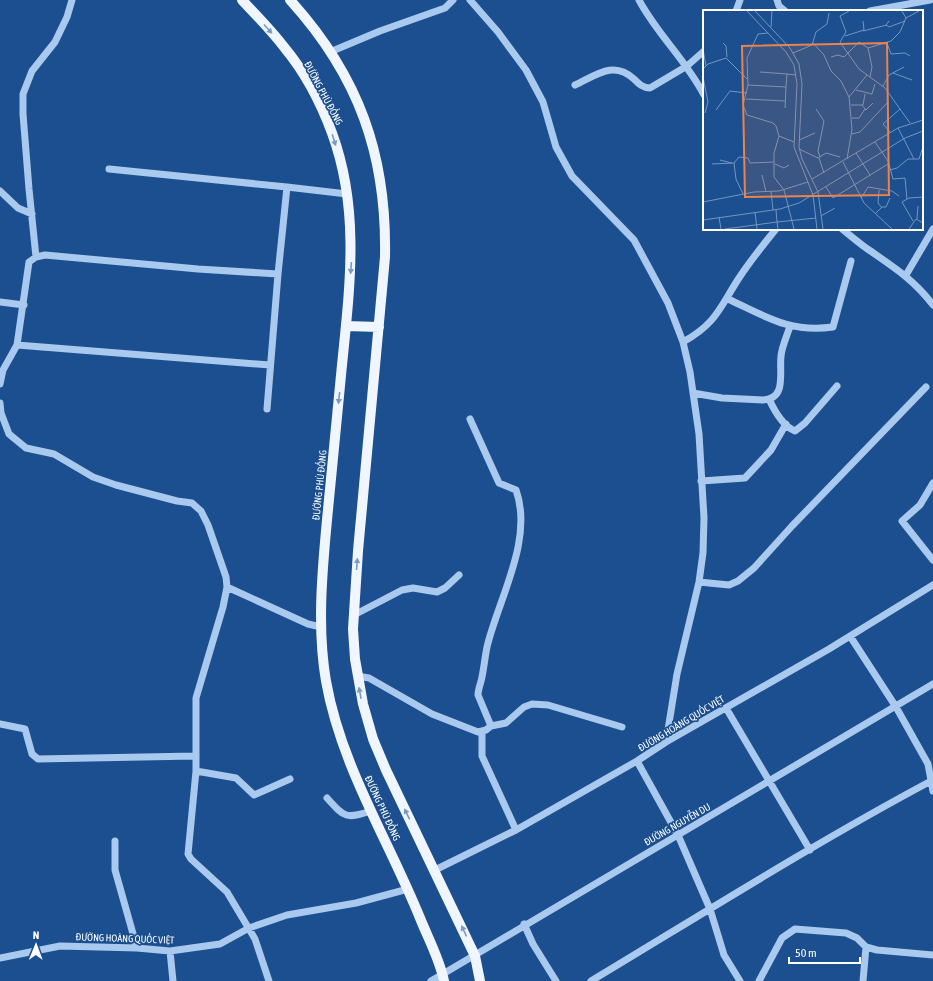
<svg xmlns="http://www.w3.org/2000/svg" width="933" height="981" font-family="'Asap Condensed',sans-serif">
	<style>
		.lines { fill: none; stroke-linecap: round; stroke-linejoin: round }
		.minor { stroke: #a9c9ee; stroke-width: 7 }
		.major { stroke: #f0f6ff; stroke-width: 10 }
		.oneway { fill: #7b9ac1 }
		.labels { text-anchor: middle; stroke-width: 3.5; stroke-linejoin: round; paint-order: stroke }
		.street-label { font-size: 10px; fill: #fff; stroke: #1b4f8f }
		.inset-road { fill: none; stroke: #7695bc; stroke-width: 1 }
		.view { fill: #ee8249; fill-opacity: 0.15; stroke: #ee8249; stroke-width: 2 }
		.inset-edge { fill: none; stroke: #fff; stroke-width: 2 }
	</style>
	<rect width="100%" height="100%" fill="#1b4f8f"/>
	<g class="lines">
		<path class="minor" d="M 470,0 L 498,32 L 526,70 L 543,102 L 556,147 L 572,176 L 634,240 L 668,303 L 683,342 L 690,372 L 699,434 L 704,518 L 703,553 L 699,582 L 677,674 L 666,742
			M 639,0 C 657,34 686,60 704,95
			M 777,0 L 779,6 L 785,11
			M 736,11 L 740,0
			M 870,11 L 930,0
			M 330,52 L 380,31 L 445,8 L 453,0
			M 575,85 C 596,75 614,60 634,79 C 639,84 643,88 650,88 L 687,66 L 704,51
			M 109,169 L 287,187
			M 0,191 L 18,208 L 32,214
			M 842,229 C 851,236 860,244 869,250 C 895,268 914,280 933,305
			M 36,257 L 29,189 L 23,114 L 23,94 L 32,71 L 55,42 L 67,17 L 72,0
			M 906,275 L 933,229
			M 728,299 C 765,316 789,333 833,327 L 851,261
			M 0,302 L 24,305
			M 683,342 C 717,323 720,307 739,278 C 750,261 763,245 776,229
			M 17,345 L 270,365
			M 0,384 L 3,370 L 17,345 L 29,262 L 36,257 L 45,255 L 198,269 L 278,274 L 287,187 L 347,194
			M 693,393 L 722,398 L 763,400 C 787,399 779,373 781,356 C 782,346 787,336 790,326
			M 769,399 C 774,410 783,426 795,431 L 805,423 L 837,386
			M 0,403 L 1,413 L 9,434 L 26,448 L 54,454 L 93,477 L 116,485 L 177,501 L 192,503 L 201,511 L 208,525 L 226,577 L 227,587 L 223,607 L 196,698 L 196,771 L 188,854 L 191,859 L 227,892 L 255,939 L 269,981
			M 267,409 L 278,274
			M 470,419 L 499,483 L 516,490 C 534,540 498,600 487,647 C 485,657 484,667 482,677 C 481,683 478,689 478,695 L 491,726
			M 701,481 L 745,478 L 771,450 L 786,424
			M 933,483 L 920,505 L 902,521 L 933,560
			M 699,582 L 729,585 L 738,581 L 754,568 L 792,526 L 926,387
			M 227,587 L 308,624 L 321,627
			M 354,615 L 402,590 L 413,588 L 437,592 L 445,588 L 459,575
			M 850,636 L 896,707 L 928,764 L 933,791
			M 357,676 L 369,678 L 432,714 L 478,732 L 486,730 L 491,726 L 506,723 L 524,707 L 532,704 L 548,705 L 622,727
			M 726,708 L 810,850
			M 0,724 L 25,729 L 32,754 L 38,759 L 195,756
			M 482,732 L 482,756 L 516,830
			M 637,761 L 678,835 L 710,909 L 724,955 L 740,981
			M 196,771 L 236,778 L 254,795 L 290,779
			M 327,798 C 345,818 346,819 371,811
			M 115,841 L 115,870 L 137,948
			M 435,870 L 516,830 L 637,761 L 666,742 L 829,649 L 933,585
			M 524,924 L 533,944 L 556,981
			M 170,951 L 173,981
			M 0,958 L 60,946 L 137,948 L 170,951 L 220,944 L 249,928 L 287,915 L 356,903 L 408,889
			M 431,981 L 933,684
			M 591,981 C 704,913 815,843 931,781
			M 759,981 L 782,938 L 795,929 L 846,933 L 857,938 L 866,947 L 877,950 L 933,955
			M 863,981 L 866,947"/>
		<path class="major" d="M 242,0 C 256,15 271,30 284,47 C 304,71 321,103 332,133 C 360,209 350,286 342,365 C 337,417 332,468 327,520 C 322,573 317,629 326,681 C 341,766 388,839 420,918 C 428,938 440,960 444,981
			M 290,0 C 359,76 387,155 385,257 L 358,551 L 353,629 L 355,659 L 363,704 L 373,739 L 386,770 L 475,956 L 480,981
			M 346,326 L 379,327"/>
	</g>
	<defs><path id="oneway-solid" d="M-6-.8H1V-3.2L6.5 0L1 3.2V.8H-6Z"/></defs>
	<g class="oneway">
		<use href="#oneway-solid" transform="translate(268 29) rotate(48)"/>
		<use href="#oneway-solid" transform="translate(334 140) rotate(73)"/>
		<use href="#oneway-solid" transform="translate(351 268) rotate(94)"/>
		<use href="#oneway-solid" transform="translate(339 398) rotate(96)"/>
		<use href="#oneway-solid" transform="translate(357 564) rotate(-86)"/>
		<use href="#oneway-solid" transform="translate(360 693) rotate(-101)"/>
		<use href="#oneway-solid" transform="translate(407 814) rotate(-116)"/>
		<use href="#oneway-solid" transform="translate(464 931) rotate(-115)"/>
	</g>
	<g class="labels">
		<g class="street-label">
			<text transform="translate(324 93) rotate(62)" y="4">ĐƯỜNG PHÙ ĐỔNG</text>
			<text transform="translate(319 485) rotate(-84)" y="4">ĐƯỜNG PHÙ ĐỔNG</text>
			<text transform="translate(681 723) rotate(-31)" y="4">ĐƯỜNG HOÀNG QUỐC VIỆT</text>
			<text transform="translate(383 808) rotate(65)" y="4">ĐƯỜNG PHÙ ĐỔNG</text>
			<text transform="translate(677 824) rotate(-30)" y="4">ĐƯỜNG NGUYỄN DU</text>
			<text transform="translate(125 938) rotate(2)" y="4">ĐƯỜNG HOÀNG QUỐC VIỆT</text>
		</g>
	</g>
	<g transform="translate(703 10)">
		<rect width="220" height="220" fill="#1b4f8f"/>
		<path class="inset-road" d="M 44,1 L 83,42 L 91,55 L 94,74 L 91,137 L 110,185 L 114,219M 52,1 L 87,38 L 96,54 L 99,74 L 96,137 L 99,149 L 115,182 L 120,219M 146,1 L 137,6 L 143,22 L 137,32 L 139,35 L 156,59 L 182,78 L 207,113M 199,1 L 203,8 L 216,1M 186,11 L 183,15 L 186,17 L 202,11M 68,17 L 69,1M 160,21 L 184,15M 142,26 L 161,20 L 160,11M 20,33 L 23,36 L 24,47M 110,33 L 121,45 L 128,61 L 138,71 L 146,87 L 149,119 L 144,149M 184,33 L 188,44 L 202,43 L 207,46M 0,39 L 3,56M 90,43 L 109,35 L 113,22 L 124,14 L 126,3M 128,47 L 135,45 L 141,47 L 156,32 L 165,38M 0,59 L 5,54 L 23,48 L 44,69M 57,62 L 84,64M 190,63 L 209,70M 0,67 L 5,92 L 2,103M 167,67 L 169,57 L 165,38 L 188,31 L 197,22 L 203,8M 45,75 L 44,48 L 55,24 L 65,23M 180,76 L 186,65 L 201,57M 153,80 L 169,84 L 172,74M 146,87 L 164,65M 43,89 L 82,91M 148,95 L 160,95 L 162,84M 159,95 L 163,100 L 170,93M 82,98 L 83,77M 113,99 L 121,111 L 115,141 L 117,147M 13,100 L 27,81 L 44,83M 149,108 L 156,108 L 162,99M 195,118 L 211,149M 187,122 L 180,114 L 197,99M 149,124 L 157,122 L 184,93M 76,126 L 91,132M 96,130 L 112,123M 172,132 L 185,151 L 190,169 L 202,168 L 204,189M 96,139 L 115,148 L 123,143 L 137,147M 153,143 L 167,165M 116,148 L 121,163M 17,150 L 29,153M 140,152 L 161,193 L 189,219M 31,153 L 36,147 L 45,148 L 47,153 L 71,152M 9,154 L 31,153 L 33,169 L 40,184M 72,154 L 81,158 L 86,155M 187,160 L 194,158 L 205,149 L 216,149 L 220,137M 59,165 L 63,182M 109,169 L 195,118 L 220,110M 123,177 L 130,188 L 185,154M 176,180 L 175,193 L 179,198M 68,182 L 70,200M 158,188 L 165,177 L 189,181 L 196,186M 0,192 L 51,182 L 76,181 L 105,172M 52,202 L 54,219M 172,204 L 179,197 L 183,197 L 187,188M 118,206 L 132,198M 16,207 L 18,219M 214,209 L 215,196M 0,210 L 77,199 L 96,193 L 202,128 L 220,121M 210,211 L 199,192 L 206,188 L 220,187M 22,219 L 74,212 L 73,200M 75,219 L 74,212 L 113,208M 91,219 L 81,180 L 71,167 L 71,143 L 76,126 L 73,116 L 70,113 L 44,105 L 40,95 L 45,75 L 83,77 L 84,64 L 93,65M 206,219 L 213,209 L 220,213"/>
		<path class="view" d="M 184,33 L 186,185 L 42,187 L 39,36 Z"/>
		<rect width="220" height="220" class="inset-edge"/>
	</g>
	<g transform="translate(36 945) rotate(1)" stroke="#1b4f8f" stroke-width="3" paint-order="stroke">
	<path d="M0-3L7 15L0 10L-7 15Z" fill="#ffffff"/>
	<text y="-6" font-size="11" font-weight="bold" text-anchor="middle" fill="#ffffff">N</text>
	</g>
	<path d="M789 957v6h71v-6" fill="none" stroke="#ffffff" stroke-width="2"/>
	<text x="795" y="957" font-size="12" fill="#ffffff" stroke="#1b4f8f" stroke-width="3" paint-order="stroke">50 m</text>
</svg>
